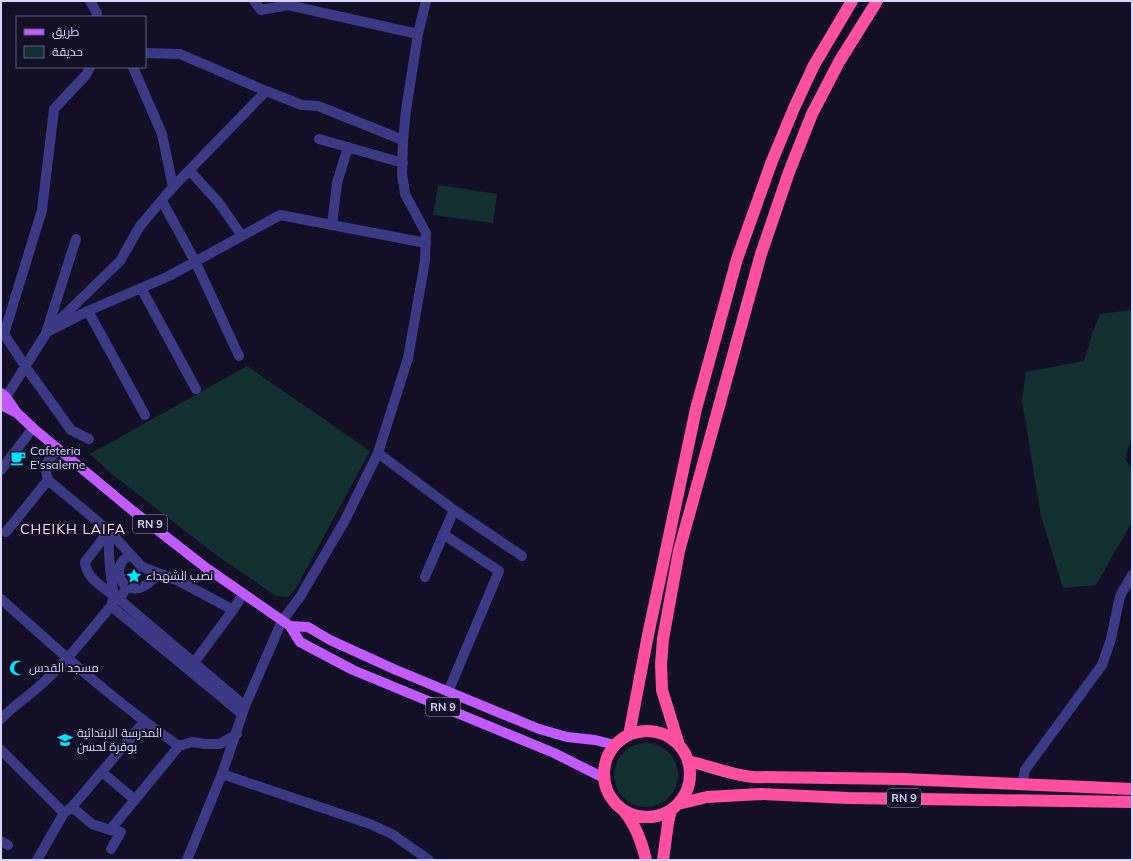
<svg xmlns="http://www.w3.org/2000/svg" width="1133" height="861" font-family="Mulish,Cairo,sans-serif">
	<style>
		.green { fill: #12302f }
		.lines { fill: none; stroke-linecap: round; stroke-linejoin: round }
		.minor { stroke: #3d3a85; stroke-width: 10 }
		.major { stroke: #c25bff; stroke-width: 10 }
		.highway { stroke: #ff4fa3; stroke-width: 12 }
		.labels { text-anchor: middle; stroke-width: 4; stroke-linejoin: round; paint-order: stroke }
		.shield { fill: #130f26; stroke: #9e99be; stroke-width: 1 }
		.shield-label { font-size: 11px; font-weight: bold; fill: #d9d4ff }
		.poi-label { font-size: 12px; fill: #d9d4ff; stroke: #130f26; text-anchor: start }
		.quarter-label { font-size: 14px; letter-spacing: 1px; fill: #ffd6f0; stroke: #130f26 }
	</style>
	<rect width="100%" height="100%" fill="#130f26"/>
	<path class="green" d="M 438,185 L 497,194 L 493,223 L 433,215 Z
		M 1132,310 L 1132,437 L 1125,459 L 1132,469 L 1132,522 L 1096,585 L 1063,588 L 1041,516 L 1022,400 L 1026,372 L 1084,361 L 1093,331 L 1100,314 Z
		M 247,366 L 370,451 L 296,588 L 288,597 L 276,596 L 216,555 L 108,471 L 90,454 Z
		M614 775a32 32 0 1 1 64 0a32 32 0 1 1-64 0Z"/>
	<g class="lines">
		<path class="minor" d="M 90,1 L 97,13 L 97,17
			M 254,1 L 261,10 L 288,5 L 418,34
			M 145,53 L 180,54 L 266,91 L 302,105 L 318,106 L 403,140
			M 133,67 L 162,134 L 173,187
			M 319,139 L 403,163
			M 190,171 L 219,203 L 242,236
			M 162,201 L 196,263 L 239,356
			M 332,225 L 337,183 L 348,147
			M 141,288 L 196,389
			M 88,311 L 145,415
			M 47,330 L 76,239
			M 1,332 L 4,334 L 25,366 L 71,430 L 89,439
			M 47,332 L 88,311 L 169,276 L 280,215 L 426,243
			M 4,334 L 42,210 L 54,109 L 86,75 L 90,67
			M 6,397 L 47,332 L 120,261 L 140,226 L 173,187 L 266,91
			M 58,449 L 48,461 L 45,467 L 48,480 L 109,531 L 142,567 L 179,581 L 233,610 L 243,594
			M 378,453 L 454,510 L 425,577
			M 1,470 L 33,428
			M 454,510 L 522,556
			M 109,531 L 85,562 C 86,578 103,587 114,596
			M 109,531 C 108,553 110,574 114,596
			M 6,532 L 48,480
			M 443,534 L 499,571 L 448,692
			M 126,587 C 141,592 148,584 158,574
			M 1,599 C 58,650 115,702 179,746 L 192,742 L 205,744 L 220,744 L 237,734
			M 120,600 L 245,706
			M 111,606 L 242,714
			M 190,668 L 233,610
			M 1,719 C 12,707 25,699 36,689 C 65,664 87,635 111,606 L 114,596 L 120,600 L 126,587 C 120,580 116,571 122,562 C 123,559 128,557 130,555
			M 1,750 L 64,813
			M 102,772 L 135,800
			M 222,774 L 370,824 L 392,834 L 429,860
			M 1022,785 L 1025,770 L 1102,665 L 1111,639 L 1120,596 L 1132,575
			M 72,807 L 92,824 L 110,830 L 179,746
			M 110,830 L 121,832 L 111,849
			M 1,841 L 8,845
			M 37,860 L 64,813 L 72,807 L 144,722
			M 187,860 L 222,774 L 245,706 L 282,621 L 300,597 L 344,522 L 378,453 L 408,358 L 425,261 L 426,233 L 405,194 L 402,174 L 403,140 L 406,110 L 418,34 L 426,1"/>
		<path class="major" d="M 1,393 L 6,397 L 17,413 L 33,428 L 133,511 L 205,567 L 290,626 L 308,627 L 330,640 L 396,670 L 539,729 L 567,737 L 595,740 L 615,745
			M 1,405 L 17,413
			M 290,626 L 300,642 L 353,670 L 554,753 L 604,778"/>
		<path class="highway" d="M604 774a43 43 0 1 1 86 0a43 43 0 1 1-86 0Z
			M 629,735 L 648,635 L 696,409 L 737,259 L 772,161 L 794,108 L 814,65 L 852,1
			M 679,745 L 662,690 L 661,664 L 663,639 L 679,551 L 761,254 L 789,172 L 812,114 L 839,62 L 877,1
			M 688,761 C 710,766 730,775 753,777 L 903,779 L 1132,789
			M 678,804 L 707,797 L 761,794 L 848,798 L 1132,802
			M 624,811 C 635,824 642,843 646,860
			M 663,860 L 668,823 L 671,810"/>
	</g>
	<defs>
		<g id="cafe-bare" transform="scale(1.2)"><path d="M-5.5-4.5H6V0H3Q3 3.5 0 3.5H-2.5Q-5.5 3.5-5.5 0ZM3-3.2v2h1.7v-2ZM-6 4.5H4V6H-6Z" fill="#00e5ff" stroke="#130f26" stroke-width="2.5" paint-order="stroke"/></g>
		<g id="sight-bare" transform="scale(1.2)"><path d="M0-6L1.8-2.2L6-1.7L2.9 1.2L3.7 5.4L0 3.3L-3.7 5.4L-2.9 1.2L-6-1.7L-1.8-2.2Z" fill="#00e5ff" stroke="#130f26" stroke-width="2.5" paint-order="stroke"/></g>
		<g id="mosque-bare" transform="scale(1.2)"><path d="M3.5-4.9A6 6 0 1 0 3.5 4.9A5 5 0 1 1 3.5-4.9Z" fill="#00e5ff" stroke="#130f26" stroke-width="2.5" paint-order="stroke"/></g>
		<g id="school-bare" transform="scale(1.2)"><path d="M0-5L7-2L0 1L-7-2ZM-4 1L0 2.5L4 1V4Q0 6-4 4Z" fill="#00e5ff" stroke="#130f26" stroke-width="2.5" paint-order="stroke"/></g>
	</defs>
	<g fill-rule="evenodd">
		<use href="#cafe-bare" x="18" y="458"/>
		<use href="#sight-bare" x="134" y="576"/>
		<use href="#mosque-bare" x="17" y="668"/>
		<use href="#school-bare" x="65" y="740"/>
	</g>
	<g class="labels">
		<g class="shield">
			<rect x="133" y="515" width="34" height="18" rx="3"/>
			<rect x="426" y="698" width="34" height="18" rx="3"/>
			<rect x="887" y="789" width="34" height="18" rx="3"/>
		</g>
		<g class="shield-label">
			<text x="150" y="528">RN 9</text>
			<text x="443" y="711">RN 9</text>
			<text x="904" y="802">RN 9</text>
		</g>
		<g class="poi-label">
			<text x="30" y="455">Cafeteria<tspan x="30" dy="14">E'ssaleme</tspan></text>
			<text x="146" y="580">نصب الشهداء</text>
			<text x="29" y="672">مسجد القدس</text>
			<text x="77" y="737">المدرسة الابتدائية<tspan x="77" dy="14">بوقرة لحسن</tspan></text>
		</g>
		<g class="quarter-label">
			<text x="73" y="534">CHEIKH LAIFA</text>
		</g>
	</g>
	<rect width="1133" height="861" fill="none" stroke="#d9d4ff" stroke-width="4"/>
	<rect x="16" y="16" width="130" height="52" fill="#130f26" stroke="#625e7d"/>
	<rect x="24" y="29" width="20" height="6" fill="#c25bff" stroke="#625e7d"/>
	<text x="52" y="36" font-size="12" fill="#d9d4ff">طريق</text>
	<rect x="24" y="46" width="20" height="12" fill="#12302f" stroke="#625e7d"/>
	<text x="52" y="56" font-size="12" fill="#d9d4ff">حديقة</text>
</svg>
